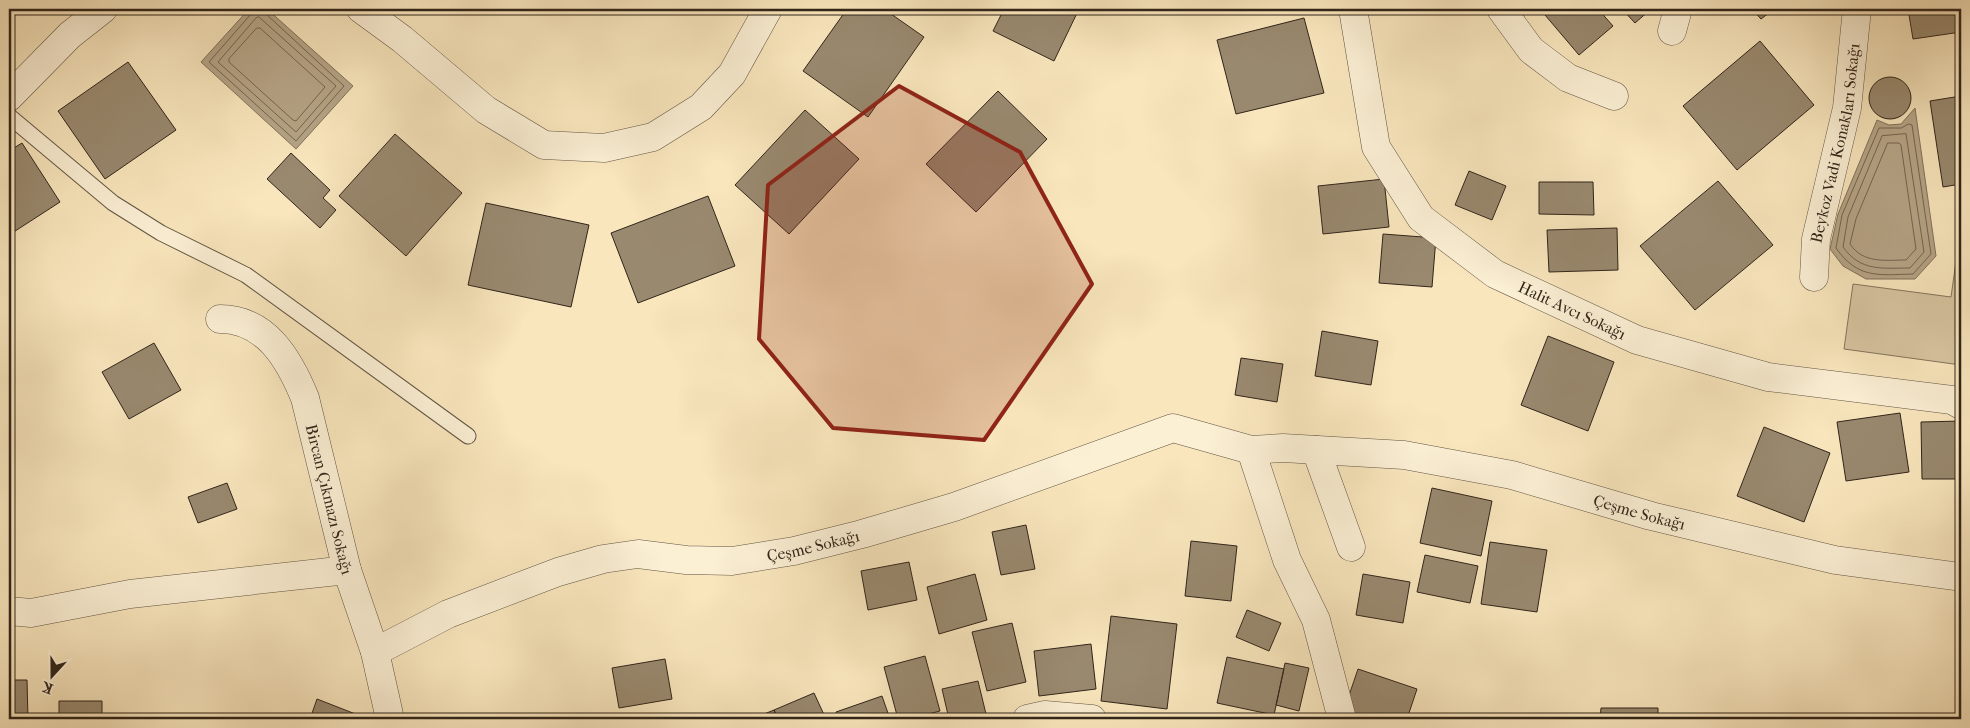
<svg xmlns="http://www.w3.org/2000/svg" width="1970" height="728" font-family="'IM FELL French Canon',serif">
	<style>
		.pitch { fill: #d7c5a1; stroke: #84755e }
		.water { fill: #b5a486; stroke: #80715b }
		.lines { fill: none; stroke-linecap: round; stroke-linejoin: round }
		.shore { stroke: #736450; stroke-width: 1 }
		.building { fill: #99896f; stroke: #31251a }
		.service-casing { stroke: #635543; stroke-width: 17 }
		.minor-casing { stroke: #635543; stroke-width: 29 }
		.service { stroke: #fbefd4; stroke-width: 15 }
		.minor { stroke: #fbefd4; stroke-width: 28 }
		.marked { fill: #8f2418; fill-opacity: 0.2; stroke: #8f2418; stroke-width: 4; stroke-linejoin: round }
		.labels { text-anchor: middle; stroke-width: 5; stroke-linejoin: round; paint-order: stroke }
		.street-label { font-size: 16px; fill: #31251a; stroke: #fbefd4 }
	</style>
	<rect width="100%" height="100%" fill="#f9e6bd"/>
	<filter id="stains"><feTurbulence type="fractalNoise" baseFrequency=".004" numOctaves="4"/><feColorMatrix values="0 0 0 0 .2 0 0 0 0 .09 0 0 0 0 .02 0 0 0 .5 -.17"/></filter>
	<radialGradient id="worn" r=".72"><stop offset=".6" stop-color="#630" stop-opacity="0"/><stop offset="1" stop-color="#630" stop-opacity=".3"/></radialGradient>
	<path class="pitch" d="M 1961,226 L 1961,365 L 1844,349 L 1853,284 L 1951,297 Z"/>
	<path class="water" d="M 249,9 L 267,9 L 353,86 L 296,149 L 201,62 Z
		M 1915,108 L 1936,256 L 1915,279 L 1866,279 L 1843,266 L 1830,249 L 1838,214 L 1877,120 L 1889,125 L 1901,124 Z"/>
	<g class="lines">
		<path class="shore" d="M 253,9 L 251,14 L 209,62 L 296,141 L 344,86 L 266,14 L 264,9
			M 259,17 L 336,86 L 296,132 L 218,62 L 256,18 Z
			M 257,28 L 260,28 L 325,87 L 296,121 L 293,120 L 229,62 L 229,59 Z
			M 1909,124 L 1912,125 L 1931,254 L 1913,274 C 1878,275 1858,279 1836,248 L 1842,215 L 1879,128 L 1901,128 Z
			M 1906,134 L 1924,252 L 1910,268 C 1882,268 1861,272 1843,247 L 1848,217 L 1882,136 Z
			M 1888,143 L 1899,143 L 1901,145 L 1916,249 L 1906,260 C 1886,260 1863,264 1850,244 L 1856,219 Z"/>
	</g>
	<path class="building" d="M 847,9 L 884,9 L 924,37 L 868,117 L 803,71 Z
		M 1004,9 L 1079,9 L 1054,61 L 993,31 Z
		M 1553,9 L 1598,9 L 1613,26 L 1579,55 L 1545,15 Z
		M 1622,9 L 1651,9 L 1635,23 Z
		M 1752,9 L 1774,9 L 1761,19 Z
		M 1908,9 L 1961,9 L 1961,32 L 1913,39 Z
		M 1304,18 L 1324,93 L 1236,114 L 1217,40 Z
		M 1760,41 L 1814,105 L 1737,170 L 1683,106 Z
		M 128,62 L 176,130 L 105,179 L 58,111 Z
		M1869 98a21 21 0 1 1 42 0a21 21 0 1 1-42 0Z
		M 998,91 L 1047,139 L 976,212 L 926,164 Z
		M 1961,96 L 1961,184 L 1943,187 L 1930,101 Z
		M 805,110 L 859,159 L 789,234 L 735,185 Z
		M 395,134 L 462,193 L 406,256 L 339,196 Z
		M 22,143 L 60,202 L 9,235 L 9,151 Z
		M 291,153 L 330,190 L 323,198 L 336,210 L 320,228 L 267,179 Z
		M 1469,171 L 1506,186 L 1492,220 L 1455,205 Z
		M 1384,179 L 1389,227 L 1323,234 L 1318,186 Z
		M 1718,181 L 1773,245 L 1695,310 L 1640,246 Z
		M 1539,182 L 1593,182 L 1594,215 L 1539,214 Z
		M 708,196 L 735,266 L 638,303 L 611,233 Z
		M 486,203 L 589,225 L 571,307 L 468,285 Z
		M 1617,228 L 1618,270 L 1549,272 L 1547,230 Z
		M 1383,234 L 1436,238 L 1432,287 L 1379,283 Z
		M 1322,331 L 1378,341 L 1371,385 L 1315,376 Z
		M 1548,336 L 1614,362 L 1588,431 L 1521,405 Z
		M 154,343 L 181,390 L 129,419 L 102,372 Z
		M 1241,358 L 1283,364 L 1277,402 L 1235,395 Z
		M 1900,413 L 1909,472 L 1846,481 L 1837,422 Z
		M 1961,421 L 1961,479 L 1922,479 L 1921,422 Z
		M 1764,427 L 1830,453 L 1804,522 L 1737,496 Z
		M 227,483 L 237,509 L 198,523 L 188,497 Z
		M 1432,488 L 1492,501 L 1481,556 L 1420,543 Z
		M 1026,525 L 1035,569 L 1001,575 L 992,532 Z
		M 1191,541 L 1237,546 L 1231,601 L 1185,596 Z
		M 1490,542 L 1547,550 L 1537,612 L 1481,604 Z
		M 1425,555 L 1478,566 L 1470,603 L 1417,592 Z
		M 909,562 L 917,600 L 868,610 L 861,571 Z
		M 975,574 L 987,620 L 939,634 L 927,587 Z
		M 1363,574 L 1410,582 L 1403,623 L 1356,615 Z
		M 1247,610 L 1281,623 L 1269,651 L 1236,637 Z
		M 1111,616 L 1177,624 L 1167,709 L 1101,701 Z
		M 1012,623 L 1026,682 L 987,691 L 972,632 Z
		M 1091,644 L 1096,689 L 1039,696 L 1034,651 Z
		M 925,656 L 940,711 L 909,719 L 898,719 L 884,667 Z
		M 1227,657 L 1284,669 L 1274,715 L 1217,703 Z
		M 665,659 L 672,699 L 619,708 L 612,668 Z
		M 1285,663 L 1309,668 L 1299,711 L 1276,705 Z
		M 1358,669 L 1417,689 L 1407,719 L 1351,719 L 1342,716 Z
		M 9,680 L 27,680 L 28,719 L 9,719 Z
		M 978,681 L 986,714 L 959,719 L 949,719 L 942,689 Z
		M 814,693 L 826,719 L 778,719 L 774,710 Z
		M 882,696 L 890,719 L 838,719 L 836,712 Z
		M 317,699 L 358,715 L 357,719 L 310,719 Z
		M 59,701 L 102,701 L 102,719 L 59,719 Z
		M 1601,708 L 1658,708 L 1658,719 L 1600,719 Z
		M 774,710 L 778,719 L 752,719 Z"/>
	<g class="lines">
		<g class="service-casing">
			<path id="service" d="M 9,116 L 113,203 L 161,233 L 246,275 L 468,436"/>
		</g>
		<g class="minor-casing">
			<g id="minor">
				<path d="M 361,9 L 402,39 L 486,110 L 544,145 L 604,148 L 653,137 L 701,107 L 732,74 L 768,9"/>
				<path id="s1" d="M 1353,9 L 1376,147 L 1421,218 L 1495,274 L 1637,340 L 1768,377 L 1952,400 L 1961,405"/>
				<path d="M 1501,9 L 1531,50 L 1568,78 L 1614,96"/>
				<path d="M 1672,31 L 1678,9"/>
				<path d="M 9,97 L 70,35 L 103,9"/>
				<path id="s2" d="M 1814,277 L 1816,239 L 1847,108 L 1857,9"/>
				<path id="s3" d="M 220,319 C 266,319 289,359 305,398 L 347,570 L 375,652 L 390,719"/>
				<path d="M 1251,450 L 1287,560 L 1316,620 L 1342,719"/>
				<path d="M 1316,450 L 1351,547"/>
				<path d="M 9,611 L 31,613 L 130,594 L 347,570"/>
				<path id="s4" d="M 375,652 L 448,614 L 558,572 L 603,559 L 638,554 L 686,560 L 732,561 L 794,551 L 862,534 L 954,507 L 1173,428 L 1251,450 L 1283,448 L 1404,455 L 1512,475 L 1651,516 L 1835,560 L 1961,577"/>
				<path d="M 1027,719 L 1045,715 L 1092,719"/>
			</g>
		</g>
		<use href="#service" class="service"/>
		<use href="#minor" class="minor"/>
	</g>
	<path class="marked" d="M 899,86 L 1020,152 L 1092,284 L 984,440 L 833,428 L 759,339 L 768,185 Z"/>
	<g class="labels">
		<g class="street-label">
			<text dy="6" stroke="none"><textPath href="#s2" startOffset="136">Beykoz Vadi Konakları Sokağı</textPath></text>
			<text dy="6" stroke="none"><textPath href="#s1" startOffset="402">Halit Avcı Sokağı</textPath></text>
			<text dy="6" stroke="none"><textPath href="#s3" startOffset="228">Bircan Çıkmazı Sokağı</textPath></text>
			<text dy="6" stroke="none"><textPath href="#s4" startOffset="1315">Çeşme Sokağı</textPath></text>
			<text dy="6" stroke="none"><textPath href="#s4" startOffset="459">Çeşme Sokağı</textPath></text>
		</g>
	</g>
	<rect width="1970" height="728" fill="none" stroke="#f9e6bd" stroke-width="30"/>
	<rect x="10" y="10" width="1950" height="708" fill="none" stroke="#31251a" stroke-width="2.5"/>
	<rect x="15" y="15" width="1940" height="698" fill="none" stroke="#31251a"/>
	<g transform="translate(52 676) rotate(201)" stroke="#fbefd4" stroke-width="4" paint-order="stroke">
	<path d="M0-4L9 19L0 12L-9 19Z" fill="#31251a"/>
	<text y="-8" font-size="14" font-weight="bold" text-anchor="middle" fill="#31251a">K</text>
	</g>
	<rect width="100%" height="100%" filter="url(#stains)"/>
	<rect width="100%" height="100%" fill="url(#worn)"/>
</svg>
